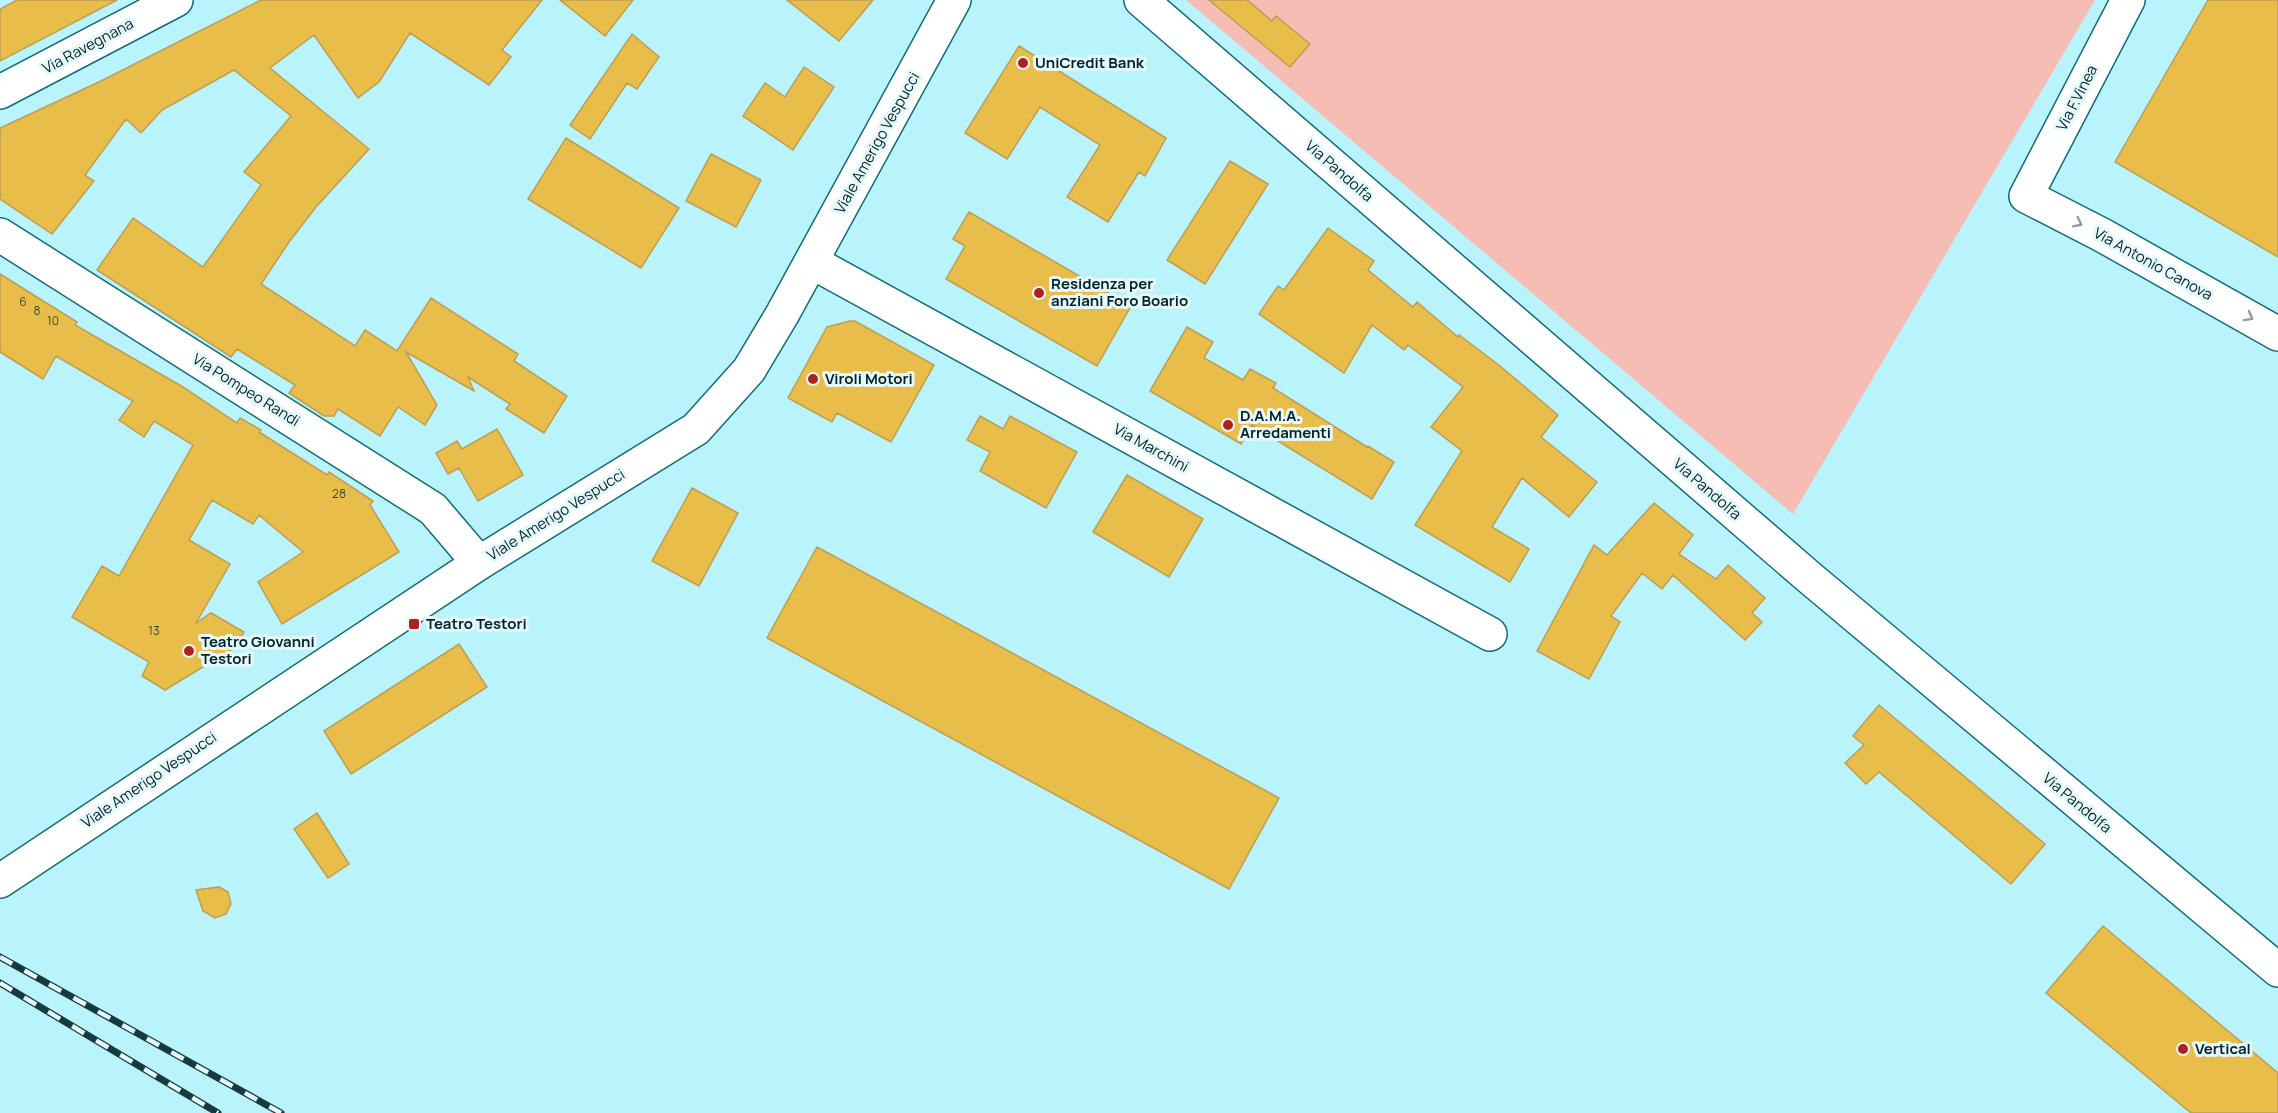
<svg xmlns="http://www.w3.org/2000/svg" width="2278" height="1113" font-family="Manrope,sans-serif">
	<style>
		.green { fill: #f6bdb5 }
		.building { fill: #e9bd4a; stroke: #bc9e54; stroke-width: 1.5 }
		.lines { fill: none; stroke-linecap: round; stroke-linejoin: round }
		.minor-casing { stroke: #126d78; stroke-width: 36 }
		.major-casing { stroke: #126d78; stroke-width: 36 }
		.minor { stroke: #fff; stroke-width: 33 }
		.major { stroke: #fff; stroke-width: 33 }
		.rail-casing { stroke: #153b3f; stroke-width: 7 }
		.rail { stroke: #e6f8fb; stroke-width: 4.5; stroke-dasharray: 14; stroke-linecap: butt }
		.oneway { stroke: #8d9c9e }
		.poi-dot { fill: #b1201d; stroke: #e6f8fb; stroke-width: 2 }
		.labels { text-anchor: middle; stroke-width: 6; stroke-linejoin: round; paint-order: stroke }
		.number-label { font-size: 12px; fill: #3b4a30 }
		.street-label { font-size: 15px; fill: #012428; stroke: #e6f8fb }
		.poi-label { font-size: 15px; font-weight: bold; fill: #012428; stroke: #e6f8fb; text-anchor: start }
	</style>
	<rect width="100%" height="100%" fill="#b9f3fc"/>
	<path class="green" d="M 1186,0 L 2095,0 L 1793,514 Z"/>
	<path class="building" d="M 17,0 L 117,0 L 0,61 L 0,9 Z
		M 261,0 L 542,0 L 502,50 L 511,57 L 489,85 L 410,33 L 379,82 L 358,98 L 314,35 L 270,68 L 369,149 L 316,207 L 289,242 L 261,284 L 355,346 L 365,330 L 397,351 L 431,298 L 518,354 L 514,361 L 567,396 L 544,433 L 506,409 L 510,404 L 468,377 L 474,391 L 406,352 L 437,405 L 425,425 L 398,407 L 380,436 L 338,409 L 334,416 L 324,416 L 289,393 L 295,385 L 237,349 L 231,357 L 97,270 L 133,218 L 203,267 L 261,185 L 244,172 L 291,116 L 234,70 L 162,110 L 141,133 L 126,119 L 85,175 L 94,181 L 52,234 L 0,199 L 0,128 L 101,81 Z
		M 560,0 L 633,0 L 605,36 Z
		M 787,0 L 873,0 L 839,41 Z
		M 1209,0 L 1247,0 L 1272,21 L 1276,16 L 1310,44 L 1290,67 Z
		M 2208,0 L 2278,0 L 2278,257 L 2115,162 Z
		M 632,34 L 659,57 L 637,89 L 627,83 L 590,139 L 570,125 Z
		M 1019,46 L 1166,138 L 1145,176 L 1139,172 L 1108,222 L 1067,197 L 1100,145 L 1040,107 L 1007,159 L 965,133 Z
		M 804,67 L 834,87 L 793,150 L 743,116 L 765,83 L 785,97 Z
		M 566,138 L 679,208 L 641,268 L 528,199 Z
		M 711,154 L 761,180 L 736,227 L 686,201 Z
		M 1230,161 L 1268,184 L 1205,284 L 1167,260 Z
		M 969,212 L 1131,306 L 1097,366 L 946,279 L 965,246 L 953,239 Z
		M 1328,228 L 1374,261 L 1368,270 L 1413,307 L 1417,302 L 1458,337 L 1459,335 L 1500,366 L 1558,415 L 1541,437 L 1597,482 L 1569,517 L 1522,478 L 1492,527 L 1529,549 L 1510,582 L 1415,525 L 1462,451 L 1431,427 L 1463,387 L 1408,345 L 1404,350 L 1372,325 L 1344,373 L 1259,314 L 1278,286 L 1284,290 Z
		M 0,274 L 77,322 L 75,325 L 183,387 L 237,423 L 240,418 L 261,430 L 259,432 L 327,475 L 329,472 L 373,501 L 370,505 L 399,552 L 282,624 L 258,582 L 303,552 L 259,515 L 253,524 L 212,500 L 189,540 L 230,564 L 196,623 L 211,613 L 244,632 L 236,647 L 165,690 L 142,676 L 149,662 L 72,617 L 102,566 L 119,576 L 193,445 L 154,421 L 144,437 L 119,420 L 133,401 L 56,356 L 43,379 L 0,352 Z
		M 850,321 L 855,321 L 934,365 L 891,442 L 837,413 L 832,422 L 788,398 L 827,327 Z
		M 1187,327 L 1213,342 L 1204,358 L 1243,380 L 1250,369 L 1276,383 L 1273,388 L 1367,447 L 1368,446 L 1394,462 L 1372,499 L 1252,425 L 1241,444 L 1150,391 Z
		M 980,416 L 1003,429 L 1010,416 L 1077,452 L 1046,508 L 980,471 L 990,452 L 967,440 Z
		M 497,429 L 523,475 L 478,501 L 459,468 L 448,474 L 436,453 L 457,441 L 462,449 Z
		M 1127,475 L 1203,519 L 1169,577 L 1093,532 Z
		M 692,488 L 738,513 L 699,586 L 652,561 Z
		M 1654,503 L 1693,535 L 1679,554 L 1716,579 L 1728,565 L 1765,598 L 1752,613 L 1762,622 L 1745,640 L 1673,575 L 1662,589 L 1642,573 L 1611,616 L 1620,622 L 1589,679 L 1537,651 L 1594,545 L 1607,555 Z
		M 817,547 L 1279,798 L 1229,889 L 767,638 Z
		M 459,644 L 487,687 L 351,774 L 324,731 Z
		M 1879,705 L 2045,844 L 2011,884 L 1879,772 L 1866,784 L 1845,763 L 1864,745 L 1853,736 Z
		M 317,813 L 349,864 L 328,878 L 294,829 Z
		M 219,887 L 228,892 L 231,904 L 226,914 L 215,918 L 203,911 L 196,890 Z
		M 2103,926 L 2278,1073 L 2278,1113 L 2191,1113 L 2046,993 Z"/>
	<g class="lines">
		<g class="minor-casing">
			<path id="minor" d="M 1141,0 L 1810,578 L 2278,970
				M 2128,0 L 2026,196 L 2102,235 L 2278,334
				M 0,235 L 433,509 L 479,563
				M 812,262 L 1490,634"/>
		</g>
		<g class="major-casing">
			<path id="major" d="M 0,92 L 176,0
				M 0,881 L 479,563 L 696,429 L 749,370 L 783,313 L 954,0"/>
		</g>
		<use href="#minor" class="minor"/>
		<use href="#major" class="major"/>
		<g class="rail-casing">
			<path id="rail" d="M 0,957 L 281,1113
				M 0,983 L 218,1113"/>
		</g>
		<use href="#rail" class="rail"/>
	</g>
	<defs><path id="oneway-chevron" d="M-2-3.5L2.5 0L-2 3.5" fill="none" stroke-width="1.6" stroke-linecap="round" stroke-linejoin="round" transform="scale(1.5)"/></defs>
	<g class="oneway">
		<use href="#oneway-chevron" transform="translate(2078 223) rotate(27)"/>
		<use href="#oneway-chevron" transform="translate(2249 317) rotate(29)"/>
	</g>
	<g class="poi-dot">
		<circle cx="1023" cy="63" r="6"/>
		<circle cx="1039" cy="293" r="6"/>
		<circle cx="813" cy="379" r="6"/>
		<circle cx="1228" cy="425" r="6"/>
		<rect x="408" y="618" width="12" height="12" rx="3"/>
		<circle cx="189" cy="651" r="6"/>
		<circle cx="2183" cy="1049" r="6"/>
	</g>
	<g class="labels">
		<g class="number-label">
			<text x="23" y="306">6</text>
			<text x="37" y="315">8</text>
			<text x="53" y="325">10</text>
			<text x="339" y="498">28</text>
			<text x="154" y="635">13</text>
		</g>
		<g class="street-label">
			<text transform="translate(88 46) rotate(-28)" y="5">Via Ravegnana</text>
			<text transform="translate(2077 98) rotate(-63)" y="5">Via F.Vinea</text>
			<text transform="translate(877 143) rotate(-61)" y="5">Viale Amerigo Vespucci</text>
			<text transform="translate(1339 171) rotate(41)" y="5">Via Pandolfa</text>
			<text transform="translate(2153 264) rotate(29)" y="5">Via Antonio Canova</text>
			<text transform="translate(246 390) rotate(32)" y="5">Via Pompeo Randi</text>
			<text transform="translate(1151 448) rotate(29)" y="5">Via Marchini</text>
			<text transform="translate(1707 489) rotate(41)" y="5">Via Pandolfa</text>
			<text transform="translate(556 515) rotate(-32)" y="5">Viale Amerigo Vespucci</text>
			<text transform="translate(149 780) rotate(-34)" y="5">Viale Amerigo Vespucci</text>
			<text transform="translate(2077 803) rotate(40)" y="5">Via Pandolfa</text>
		</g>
		<g class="poi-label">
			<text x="1035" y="68">UniCredit Bank</text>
			<text x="1051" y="289">Residenza per<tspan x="1051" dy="17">anziani Foro Boario</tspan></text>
			<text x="825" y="384">Viroli Motori</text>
			<text x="1240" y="421">D.A.M.A.<tspan x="1240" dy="17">Arredamenti</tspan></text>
			<text x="426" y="629">Teatro Testori</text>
			<text x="201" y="647">Teatro Giovanni<tspan x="201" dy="17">Testori</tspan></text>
			<text x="2195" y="1054">Vertical</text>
		</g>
	</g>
</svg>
